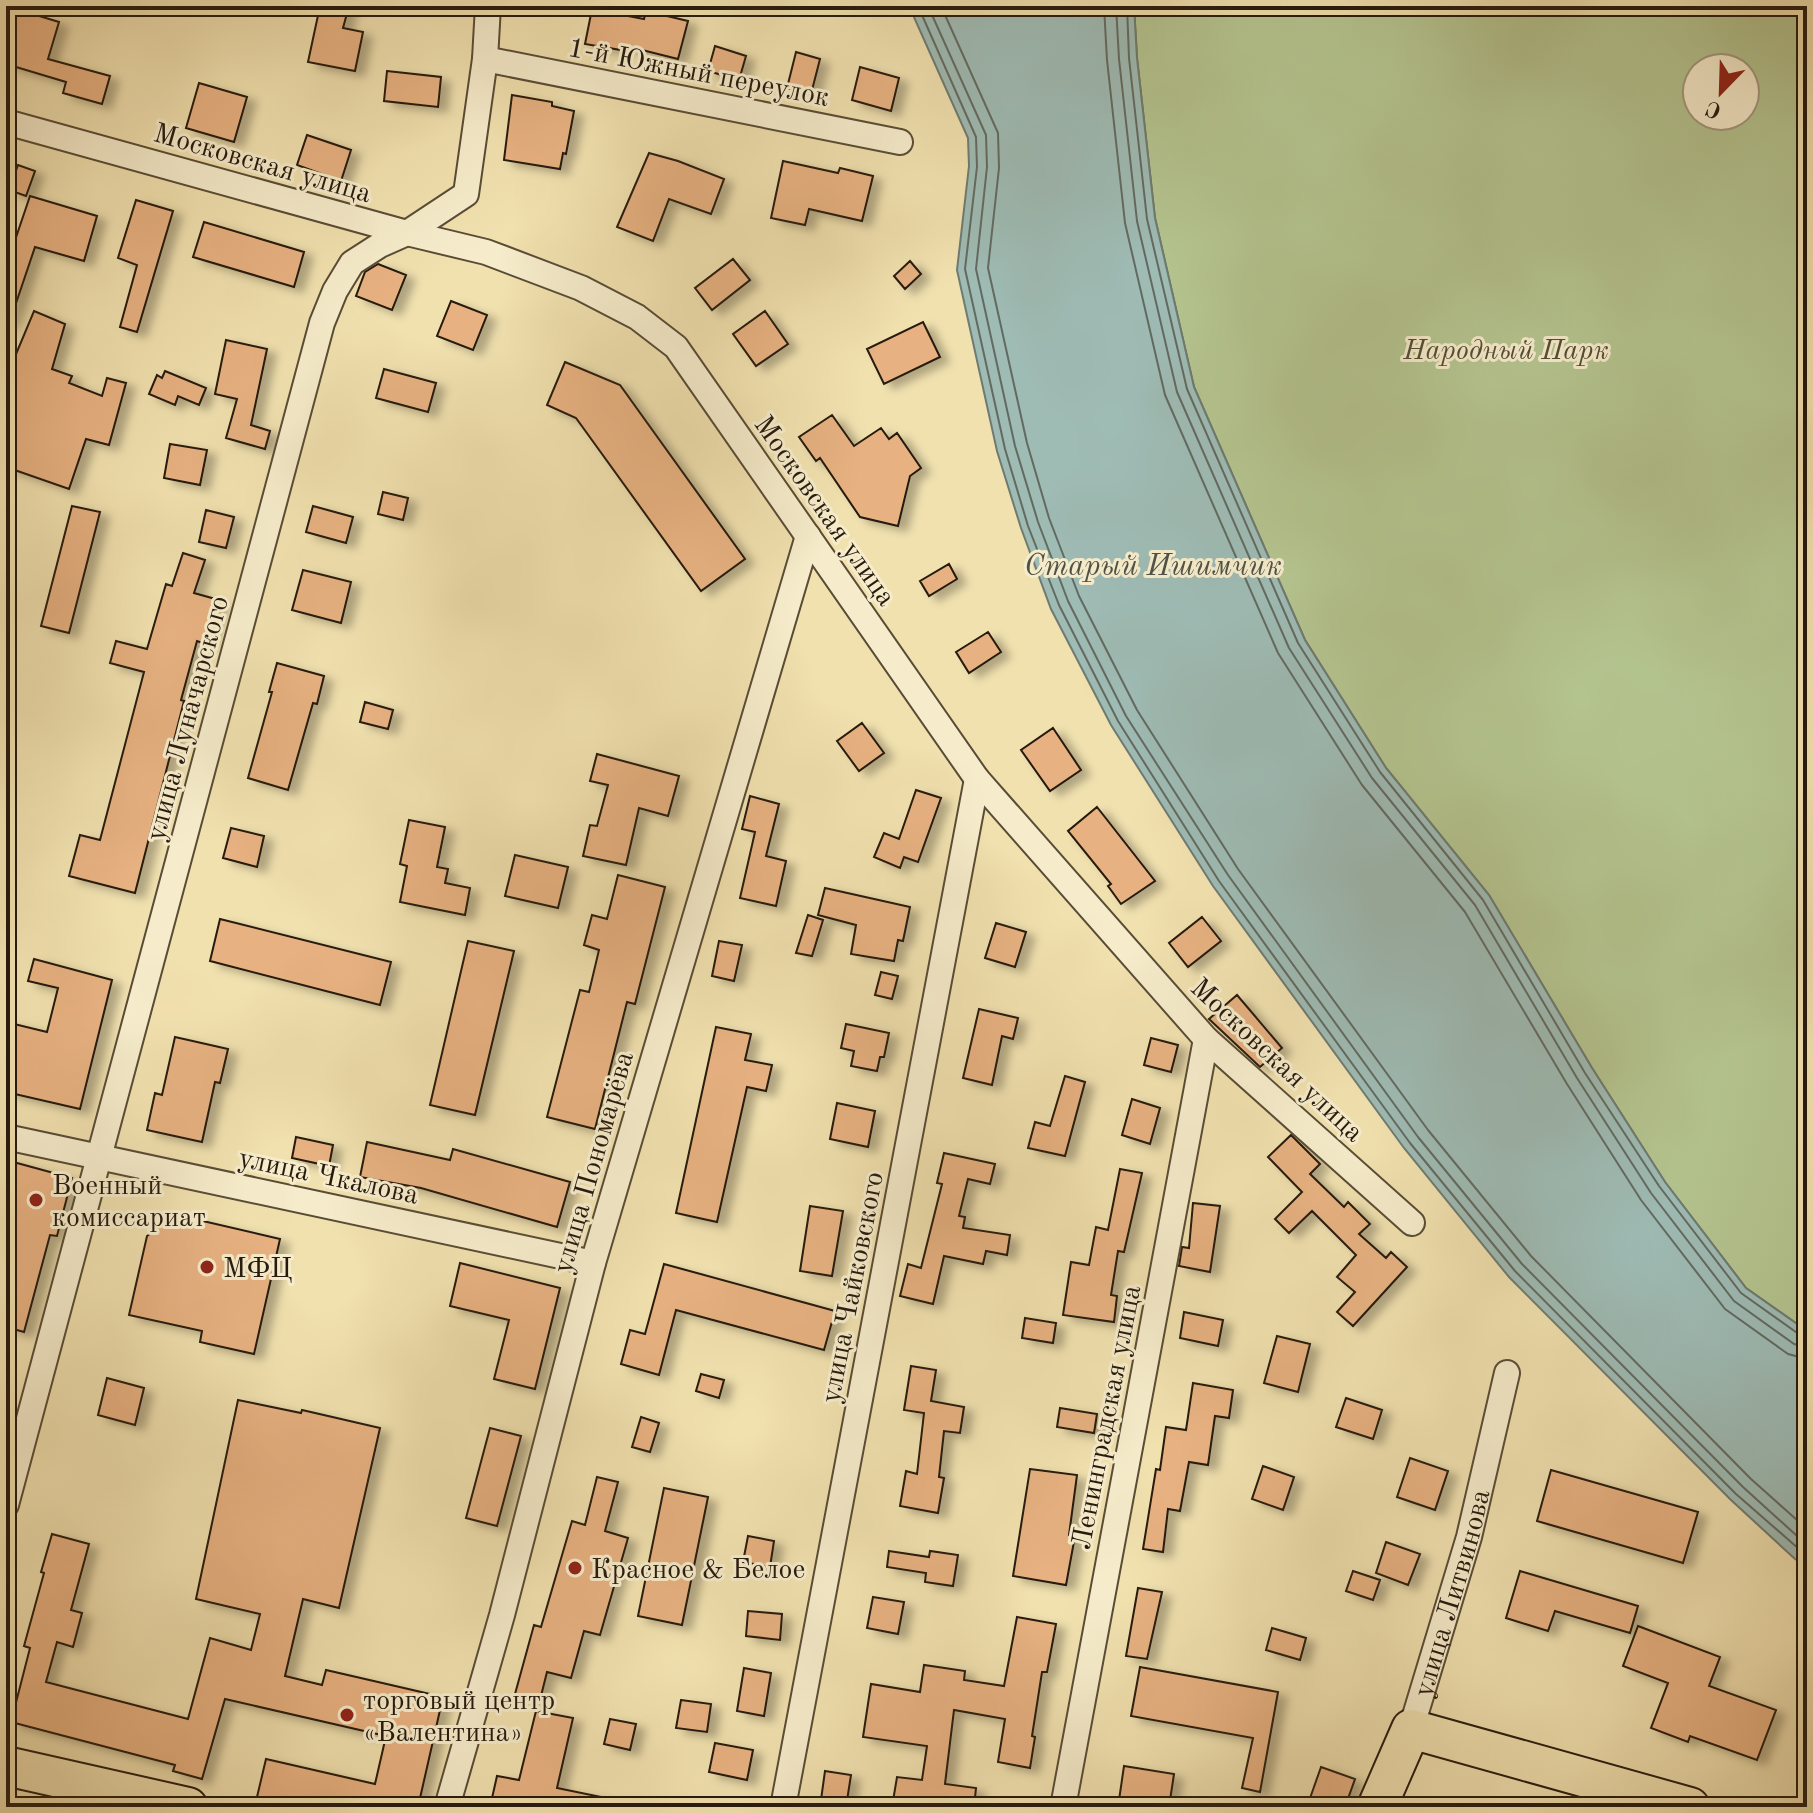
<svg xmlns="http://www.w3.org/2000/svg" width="1813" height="1813" font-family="'Old Standard TT',serif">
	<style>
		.green { fill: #b4c48f; stroke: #6d6f4e; stroke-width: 2; fill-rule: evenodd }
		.water { fill: #9ebbb4; stroke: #6e7b72; stroke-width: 2 }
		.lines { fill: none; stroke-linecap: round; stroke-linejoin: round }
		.shore { stroke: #626a61; stroke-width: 2 }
		.building { fill: #e7b181; stroke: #261a0e; stroke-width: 2; filter: url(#shadow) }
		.minor-casing { stroke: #594c36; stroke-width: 28 }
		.primary-casing { stroke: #261a0e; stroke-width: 42 }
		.minor { stroke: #f6eccb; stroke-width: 24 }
		.primary { stroke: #f1e1af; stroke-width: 38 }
		.poi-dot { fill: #8f2418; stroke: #f6eccb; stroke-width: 3 }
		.labels { text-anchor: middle; stroke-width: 6; stroke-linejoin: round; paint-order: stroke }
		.street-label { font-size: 28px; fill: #261a0e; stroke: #f6eccb }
		.park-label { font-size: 28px; font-style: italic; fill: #514d35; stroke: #f6eccb }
		.poi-label { font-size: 28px; fill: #261a0e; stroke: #f6eccb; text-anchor: start }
		.water-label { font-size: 30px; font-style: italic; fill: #505248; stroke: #f6eccb }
	</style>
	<defs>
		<filter id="shadow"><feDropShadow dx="9" dy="5" stdDeviation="4" flood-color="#0004"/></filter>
	</defs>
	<rect width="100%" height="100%" fill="#f1e1af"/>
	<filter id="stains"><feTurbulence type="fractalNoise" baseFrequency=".0025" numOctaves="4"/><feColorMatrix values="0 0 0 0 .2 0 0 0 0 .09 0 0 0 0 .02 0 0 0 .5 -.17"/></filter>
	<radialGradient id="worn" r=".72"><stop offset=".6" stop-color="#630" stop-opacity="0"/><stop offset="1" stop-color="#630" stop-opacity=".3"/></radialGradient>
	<path class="green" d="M 1134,6 L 1807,6 L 1807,1331 L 1746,1288 L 1665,1182 L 1592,1068 L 1489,895 L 1386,768 L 1305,640 L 1194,387 L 1155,218 L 1137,58 ZM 1697,68 L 1745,68 L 1745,116 L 1697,116 Z"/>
	<path class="water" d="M 909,6 L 1134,6 L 1137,58 L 1155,218 L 1194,387 L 1305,640 L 1386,768 L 1489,895 L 1592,1068 L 1665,1182 L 1746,1288 L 1807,1331 L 1807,1566 L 1795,1559 L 1731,1500 L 1509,1277 L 1404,1148 L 1213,886 L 1111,725 L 1051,609 L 1021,528 L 997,451 L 957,270 L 969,166 L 968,138 Z"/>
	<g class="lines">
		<path class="shore" d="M 918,6 L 976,137 L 977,167 L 965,269 L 1005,449 L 1028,526 L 1059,605 L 1118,721 L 1219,881 L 1410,1143 L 1515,1271 L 1736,1494 L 1807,1556
			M 928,6 L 986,135 L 987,167 L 976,269 L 1015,446 L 1038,522 L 1068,601 L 1126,716 L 1228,875 L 1418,1137 L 1522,1264 L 1743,1487 L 1807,1545
			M 941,6 L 998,133 L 999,168 L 988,268 L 1027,443 L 1049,518 L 1079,596 L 1137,710 L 1238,869 L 1428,1130 L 1531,1256 L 1751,1479 L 1807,1529
			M 1104,6 L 1107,60 L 1125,223 L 1165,395 L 1278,653 L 1362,785 L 1465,912 L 1567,1084 L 1641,1200 L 1725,1309 L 1788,1354 L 1807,1359
			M 1116,6 L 1119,59 L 1137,221 L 1177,392 L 1289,648 L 1372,778 L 1475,905 L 1577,1078 L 1651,1193 L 1734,1301 L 1794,1344 L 1807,1347
			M 1127,6 L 1129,58 L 1147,219 L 1187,389 L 1298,643 L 1380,772 L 1483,900 L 1585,1073 L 1659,1186 L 1741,1293 L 1800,1335 L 1807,1337"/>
	</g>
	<path class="building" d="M 6,6 L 59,22 L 48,59 L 110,76 L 102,104 L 63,93 L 66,82 L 6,64 Z
		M 320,6 L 349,6 L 343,28 L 363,32 L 355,71 L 308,62 Z
		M 592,9 L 644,19 L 646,11 L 688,21 L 678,59 L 622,45 L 621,50 L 585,44 Z
		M 715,46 L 746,56 L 739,80 L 708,71 Z
		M 796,52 L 820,59 L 811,94 L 787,88 Z
		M 860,67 L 899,78 L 891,111 L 852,100 Z
		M 387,71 L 441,77 L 438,107 L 384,101 Z
		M 199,83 L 247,97 L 234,142 L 186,128 Z
		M 512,95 L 552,102 L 552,106 L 574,111 L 566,154 L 563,153 L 560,169 L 504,160 Z
		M 307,135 L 351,150 L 341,181 L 297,165 Z
		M 649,153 L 678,161 L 724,179 L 711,214 L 669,199 L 653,241 L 617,227 Z
		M 783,161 L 838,173 L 840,168 L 873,176 L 862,221 L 809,209 L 805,225 L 771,218 Z
		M 18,165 L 35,171 L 26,196 L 9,190 Z
		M 30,196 L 97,216 L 84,261 L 35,247 L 9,324 L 6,323 L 6,267 Z
		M 136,200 L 173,211 L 137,332 L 120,327 L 137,265 L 118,258 Z
		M 204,222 L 304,252 L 294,287 L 193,257 Z
		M 733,259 L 750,280 L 712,310 L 695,288 Z
		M 910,261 L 921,274 L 905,289 L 894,276 Z
		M 378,264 L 406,275 L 392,310 L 356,296 L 365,272 Z
		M 451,301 L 487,315 L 473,350 L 437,336 Z
		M 34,311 L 65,324 L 52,369 L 72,376 L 69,383 L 102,396 L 107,378 L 126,383 L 109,445 L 86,439 L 69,489 L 6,467 L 6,378 Z
		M 765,311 L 788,344 L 756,366 L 733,334 Z
		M 923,322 L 940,357 L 884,384 L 867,349 Z
		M 226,340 L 267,349 L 251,425 L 270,431 L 265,449 L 226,438 L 237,399 L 215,394 Z
		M 565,362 L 620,385 L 745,559 L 701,591 L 576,418 L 547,405 Z
		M 384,369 L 436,383 L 428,412 L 376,398 Z
		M 165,371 L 206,388 L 199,405 L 178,396 L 175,405 L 149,394 L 157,375 L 162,378 Z
		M 832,415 L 854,446 L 881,428 L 889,439 L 897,433 L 921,468 L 910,476 L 898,526 L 860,517 L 820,458 L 816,461 L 799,437 Z
		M 170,444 L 207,450 L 200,485 L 164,478 Z
		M 383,492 L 408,498 L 403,520 L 378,514 Z
		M 72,506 L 100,512 L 69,633 L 41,626 Z
		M 313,506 L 353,517 L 346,543 L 306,532 Z
		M 206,510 L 234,517 L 226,548 L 199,542 Z
		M 183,553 L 205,560 L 194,593 L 219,600 L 206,644 L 197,641 L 181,700 L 184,701 L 135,893 L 69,876 L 80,835 L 100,840 L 144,672 L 110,663 L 116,641 L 147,649 L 166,584 L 172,586 Z
		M 949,564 L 957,579 L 929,596 L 920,581 Z
		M 303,570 L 351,582 L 341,623 L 292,610 Z
		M 988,632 L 1001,652 L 969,673 L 956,652 Z
		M 277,663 L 324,676 L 317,704 L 313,703 L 288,790 L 248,778 L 272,692 L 269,692 Z
		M 365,702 L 393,710 L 388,729 L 360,722 Z
		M 862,723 L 884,753 L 859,771 L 837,741 Z
		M 1053,728 L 1081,770 L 1050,791 L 1021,750 Z
		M 597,754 L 679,776 L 668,816 L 639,808 L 626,865 L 583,856 L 590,825 L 597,826 L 608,785 L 590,781 Z
		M 916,790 L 941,798 L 918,862 L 904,857 L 900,868 L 874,857 L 884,833 L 899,839 Z
		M 750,796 L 779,804 L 766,856 L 786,861 L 776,906 L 740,898 L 755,832 L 742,829 Z
		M 1097,807 L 1155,881 L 1121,904 L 1108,886 L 1111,884 L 1068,831 Z
		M 409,820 L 445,827 L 437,867 L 448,869 L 445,883 L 470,888 L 465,915 L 400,902 L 407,866 L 400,864 Z
		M 231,828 L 264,836 L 257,867 L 223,858 Z
		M 515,855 L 568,867 L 558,908 L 505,896 Z
		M 618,875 L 665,887 L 635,1004 L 627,1002 L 595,1129 L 547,1117 L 580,990 L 589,992 L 599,950 L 584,945 L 592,915 L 607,919 Z
		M 825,888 L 910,907 L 903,941 L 898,940 L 894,961 L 851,954 L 856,925 L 818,915 Z
		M 808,915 L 823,920 L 812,956 L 796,953 Z
		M 1202,917 L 1221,941 L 1188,967 L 1169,943 Z
		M 220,919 L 391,962 L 380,1005 L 210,961 Z
		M 996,923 L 1026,932 L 1015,967 L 985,958 Z
		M 468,941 L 514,951 L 475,1115 L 430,1105 Z
		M 719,941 L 742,945 L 734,981 L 712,976 Z
		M 34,959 L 112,980 L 80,1109 L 6,1092 L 6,1022 L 47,1032 L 58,988 L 28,981 Z
		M 881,972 L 898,976 L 892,999 L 875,995 Z
		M 1237,995 L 1282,1048 L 1260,1067 L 1209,1019 Z
		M 979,1009 L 1018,1018 L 1013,1039 L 1002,1036 L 992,1085 L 963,1078 Z
		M 846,1024 L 889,1033 L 884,1057 L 880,1057 L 877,1071 L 851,1066 L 854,1051 L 841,1048 Z
		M 716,1027 L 751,1034 L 745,1060 L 772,1065 L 766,1091 L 747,1087 L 717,1222 L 676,1213 Z
		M 175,1037 L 228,1049 L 220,1083 L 215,1082 L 202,1142 L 147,1130 L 155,1093 L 162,1095 Z
		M 1151,1038 L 1178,1045 L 1171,1072 L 1144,1065 Z
		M 1065,1076 L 1085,1082 L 1065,1156 L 1028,1148 L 1035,1122 L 1050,1126 Z
		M 1132,1099 L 1160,1108 L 1150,1144 L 1122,1135 Z
		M 837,1103 L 875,1111 L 868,1147 L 830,1139 Z
		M 1291,1135 L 1320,1164 L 1310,1174 L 1344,1207 L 1348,1202 L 1370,1224 L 1359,1234 L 1386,1258 L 1391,1252 L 1407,1267 L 1353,1326 L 1337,1312 L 1355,1292 L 1337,1277 L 1356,1255 L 1312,1211 L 1289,1233 L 1275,1219 L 1302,1192 L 1268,1157 Z
		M 296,1137 L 333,1145 L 329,1166 L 292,1158 Z
		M 367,1142 L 450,1160 L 453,1149 L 570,1182 L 557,1227 L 421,1188 L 360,1177 Z
		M 944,1153 L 995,1164 L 990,1184 L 968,1179 L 959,1216 L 965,1217 L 963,1228 L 1010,1235 L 1007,1255 L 986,1251 L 983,1264 L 944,1256 L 933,1304 L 900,1296 L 908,1264 L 921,1268 L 942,1184 L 937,1183 Z
		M 6,1160 L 72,1178 L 57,1236 L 50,1235 L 24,1332 L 6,1327 Z
		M 1120,1169 L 1142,1173 L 1124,1252 L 1118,1251 L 1111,1295 L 1117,1296 L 1114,1322 L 1063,1315 L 1071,1262 L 1089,1265 L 1096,1227 L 1108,1230 Z
		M 1193,1203 L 1220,1206 L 1210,1272 L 1179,1266 L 1182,1247 L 1189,1248 Z
		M 810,1206 L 843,1211 L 832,1276 L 800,1271 Z
		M 177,1215 L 280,1239 L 254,1354 L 200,1342 L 202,1331 L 129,1315 L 147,1236 Z
		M 460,1263 L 560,1288 L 535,1389 L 494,1379 L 509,1320 L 450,1306 Z
		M 664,1264 L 835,1311 L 824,1350 L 676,1310 L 659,1375 L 621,1364 L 630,1330 L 645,1334 Z
		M 1184,1312 L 1223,1320 L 1218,1346 L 1180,1338 Z
		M 1025,1318 L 1056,1323 L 1053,1343 L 1022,1338 Z
		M 1277,1336 L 1310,1344 L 1298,1392 L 1264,1383 Z
		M 911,1366 L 936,1370 L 931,1401 L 964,1407 L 960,1433 L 944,1431 L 939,1477 L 944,1478 L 938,1513 L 900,1506 L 906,1471 L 917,1474 L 924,1413 L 904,1410 Z
		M 701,1374 L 724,1380 L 719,1398 L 696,1391 Z
		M 107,1378 L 144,1388 L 135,1425 L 98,1415 Z
		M 1193,1383 L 1233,1390 L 1229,1418 L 1215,1416 L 1208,1465 L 1189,1462 L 1180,1511 L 1168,1509 L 1163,1552 L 1143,1549 L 1156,1469 L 1160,1470 L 1166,1427 L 1186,1430 Z
		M 1346,1398 L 1382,1410 L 1373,1439 L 1336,1427 Z
		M 238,1400 L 301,1413 L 302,1410 L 380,1428 L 339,1608 L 303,1599 L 285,1676 L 322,1685 L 326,1670 L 443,1697 L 418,1807 L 302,1807 L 257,1797 L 266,1759 L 375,1784 L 386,1736 L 225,1699 L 202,1779 L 173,1771 L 175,1765 L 11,1722 L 30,1648 L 24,1646 L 44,1573 L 41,1572 L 52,1534 L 89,1544 L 71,1610 L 82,1613 L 73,1647 L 57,1642 L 46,1682 L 188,1719 L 210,1638 L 251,1650 L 260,1614 L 196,1599 Z
		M 1060,1408 L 1097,1414 L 1094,1433 L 1057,1427 Z
		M 641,1417 L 659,1423 L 650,1452 L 632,1447 Z
		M 490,1428 L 521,1436 L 497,1526 L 466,1518 Z
		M 1410,1458 L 1448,1471 L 1435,1510 L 1397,1497 Z
		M 1263,1466 L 1294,1477 L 1283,1510 L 1252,1499 Z
		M 1030,1469 L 1077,1475 L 1069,1535 L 1075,1536 L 1066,1585 L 1013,1576 Z
		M 1551,1470 L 1698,1512 L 1683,1563 L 1537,1521 Z
		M 597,1477 L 618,1482 L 605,1531 L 628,1538 L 600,1635 L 584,1631 L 571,1678 L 547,1672 L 540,1700 L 515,1694 L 534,1625 L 541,1627 L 572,1521 L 585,1525 Z
		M 664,1488 L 708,1497 L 682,1625 L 638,1616 Z
		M 748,1536 L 774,1541 L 770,1567 L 743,1562 Z
		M 1386,1542 L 1420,1554 L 1408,1585 L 1376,1573 Z
		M 889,1551 L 929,1557 L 930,1551 L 958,1555 L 953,1586 L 925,1582 L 926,1573 L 887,1567 Z
		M 1353,1571 L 1380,1580 L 1373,1600 L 1346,1591 Z
		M 1520,1571 L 1638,1606 L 1630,1633 L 1555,1611 L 1548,1631 L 1506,1618 Z
		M 1138,1588 L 1162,1592 L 1147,1659 L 1126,1656 Z
		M 873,1597 L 904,1602 L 898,1634 L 867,1628 Z
		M 748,1611 L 782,1614 L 780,1640 L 746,1636 Z
		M 1017,1617 L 1056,1624 L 1047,1672 L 1042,1672 L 1032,1736 L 1035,1737 L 1030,1768 L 998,1762 L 1005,1719 L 954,1710 L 945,1784 L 976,1788 L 974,1807 L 942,1803 L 942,1807 L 892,1807 L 897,1777 L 922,1780 L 927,1746 L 863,1737 L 871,1684 L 920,1692 L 924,1665 L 965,1671 L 964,1680 L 1004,1686 Z
		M 1638,1626 L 1720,1657 L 1709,1686 L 1776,1710 L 1757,1760 L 1690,1736 L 1688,1742 L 1651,1728 L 1668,1683 L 1623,1666 Z
		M 1272,1628 L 1306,1638 L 1300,1660 L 1266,1650 Z
		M 1140,1667 L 1278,1692 L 1260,1792 L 1242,1788 L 1253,1738 L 1131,1716 Z
		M 744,1668 L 771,1673 L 764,1716 L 737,1711 Z
		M 681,1700 L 711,1704 L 707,1732 L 676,1728 Z
		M 536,1711 L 573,1718 L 557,1788 L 611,1799 L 610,1807 L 490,1807 L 497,1776 L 519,1780 Z
		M 610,1719 L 636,1724 L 630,1750 L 604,1744 Z
		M 715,1743 L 753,1750 L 747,1780 L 709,1772 Z
		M 1124,1766 L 1174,1774 L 1169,1807 L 1118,1807 Z
		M 1321,1767 L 1355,1779 L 1345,1807 L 1327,1807 L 1309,1801 Z
		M 825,1771 L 851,1775 L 846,1807 L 820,1807 Z"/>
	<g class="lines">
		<g class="minor-casing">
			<g id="minor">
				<path d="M 485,59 L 900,142"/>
				<path d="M 6,122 L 407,233 L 486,252 L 581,288 L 637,317 L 676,347 L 977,779 L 1206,1039 L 1412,1223"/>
				<path d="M 6,1137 L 593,1263"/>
				<path d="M 6,1505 L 322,323 L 335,291 L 352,263 L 380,245 L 407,233 L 466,194 L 485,59 L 488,6"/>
				<path id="s1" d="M 1411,1729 L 1469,1537 L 1507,1373"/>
				<path d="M 447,1807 L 502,1615 L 593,1263 L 808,536"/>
				<path d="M 783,1807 L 977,779"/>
				<path d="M 1063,1807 L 1206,1039"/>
			</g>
		</g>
		<g class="primary-casing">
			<path id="primary" d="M 6,1766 L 188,1807
				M 1377,1807 L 1411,1729 L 1690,1807"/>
		</g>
		<use href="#minor" class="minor"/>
		<use href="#primary" class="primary"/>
	</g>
	<g class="poi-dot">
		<circle cx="36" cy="1200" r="8"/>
		<circle cx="207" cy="1267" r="8"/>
		<circle cx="575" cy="1568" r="8"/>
		<circle cx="347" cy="1715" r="8"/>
	</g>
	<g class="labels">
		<g class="street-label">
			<text transform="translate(699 71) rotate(11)" y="10">1-й Южный переулок</text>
			<text transform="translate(263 162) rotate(16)" y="10">Московская улица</text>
			<text transform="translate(826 510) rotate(55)" y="10">Московская улица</text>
			<text transform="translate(186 718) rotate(-75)" y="10">улица Луначарского</text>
			<text transform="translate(1278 1059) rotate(43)" y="10">Московская улица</text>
			<text transform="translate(592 1162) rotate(-74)" y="10">улица Пономарёва</text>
			<text transform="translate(329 1175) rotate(12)" y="10">улица Чкалова</text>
			<text transform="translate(851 1287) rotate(-79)" y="10">улица Чайковского</text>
			<text transform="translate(1105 1417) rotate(-79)" y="10">Ленинградская улица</text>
			<text dy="10" stroke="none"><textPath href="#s1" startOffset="142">улица Литвинова</textPath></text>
		</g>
		<g class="park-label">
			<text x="1506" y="359">Народный Парк</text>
		</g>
		<g class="poi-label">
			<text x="52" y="1194">Военный<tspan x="52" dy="32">комиссариат</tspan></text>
			<text x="223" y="1277">МФЦ</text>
			<text x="591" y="1578">Красное &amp; Белое</text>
			<text x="363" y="1709">торговый центр<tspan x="363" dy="32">«Валентина»</tspan></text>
		</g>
		<g class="water-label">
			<text x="1153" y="575">Старый Ишимчик</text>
		</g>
	</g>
	<rect width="1813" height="1813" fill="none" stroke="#f1e1af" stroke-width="32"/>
	<rect x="8" y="8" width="1797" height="1797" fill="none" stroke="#261a0e" stroke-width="4"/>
	<rect x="16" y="16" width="1781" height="1781" fill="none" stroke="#261a0e" stroke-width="2"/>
	<g transform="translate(1721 92) rotate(203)"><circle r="38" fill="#f6eccb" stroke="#a3987f" stroke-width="2"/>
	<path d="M0-6L14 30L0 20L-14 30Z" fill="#8f2418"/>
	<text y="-12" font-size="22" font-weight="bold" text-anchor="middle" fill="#261a0e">С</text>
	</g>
	<rect width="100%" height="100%" filter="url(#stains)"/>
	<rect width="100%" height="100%" fill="url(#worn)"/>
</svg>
